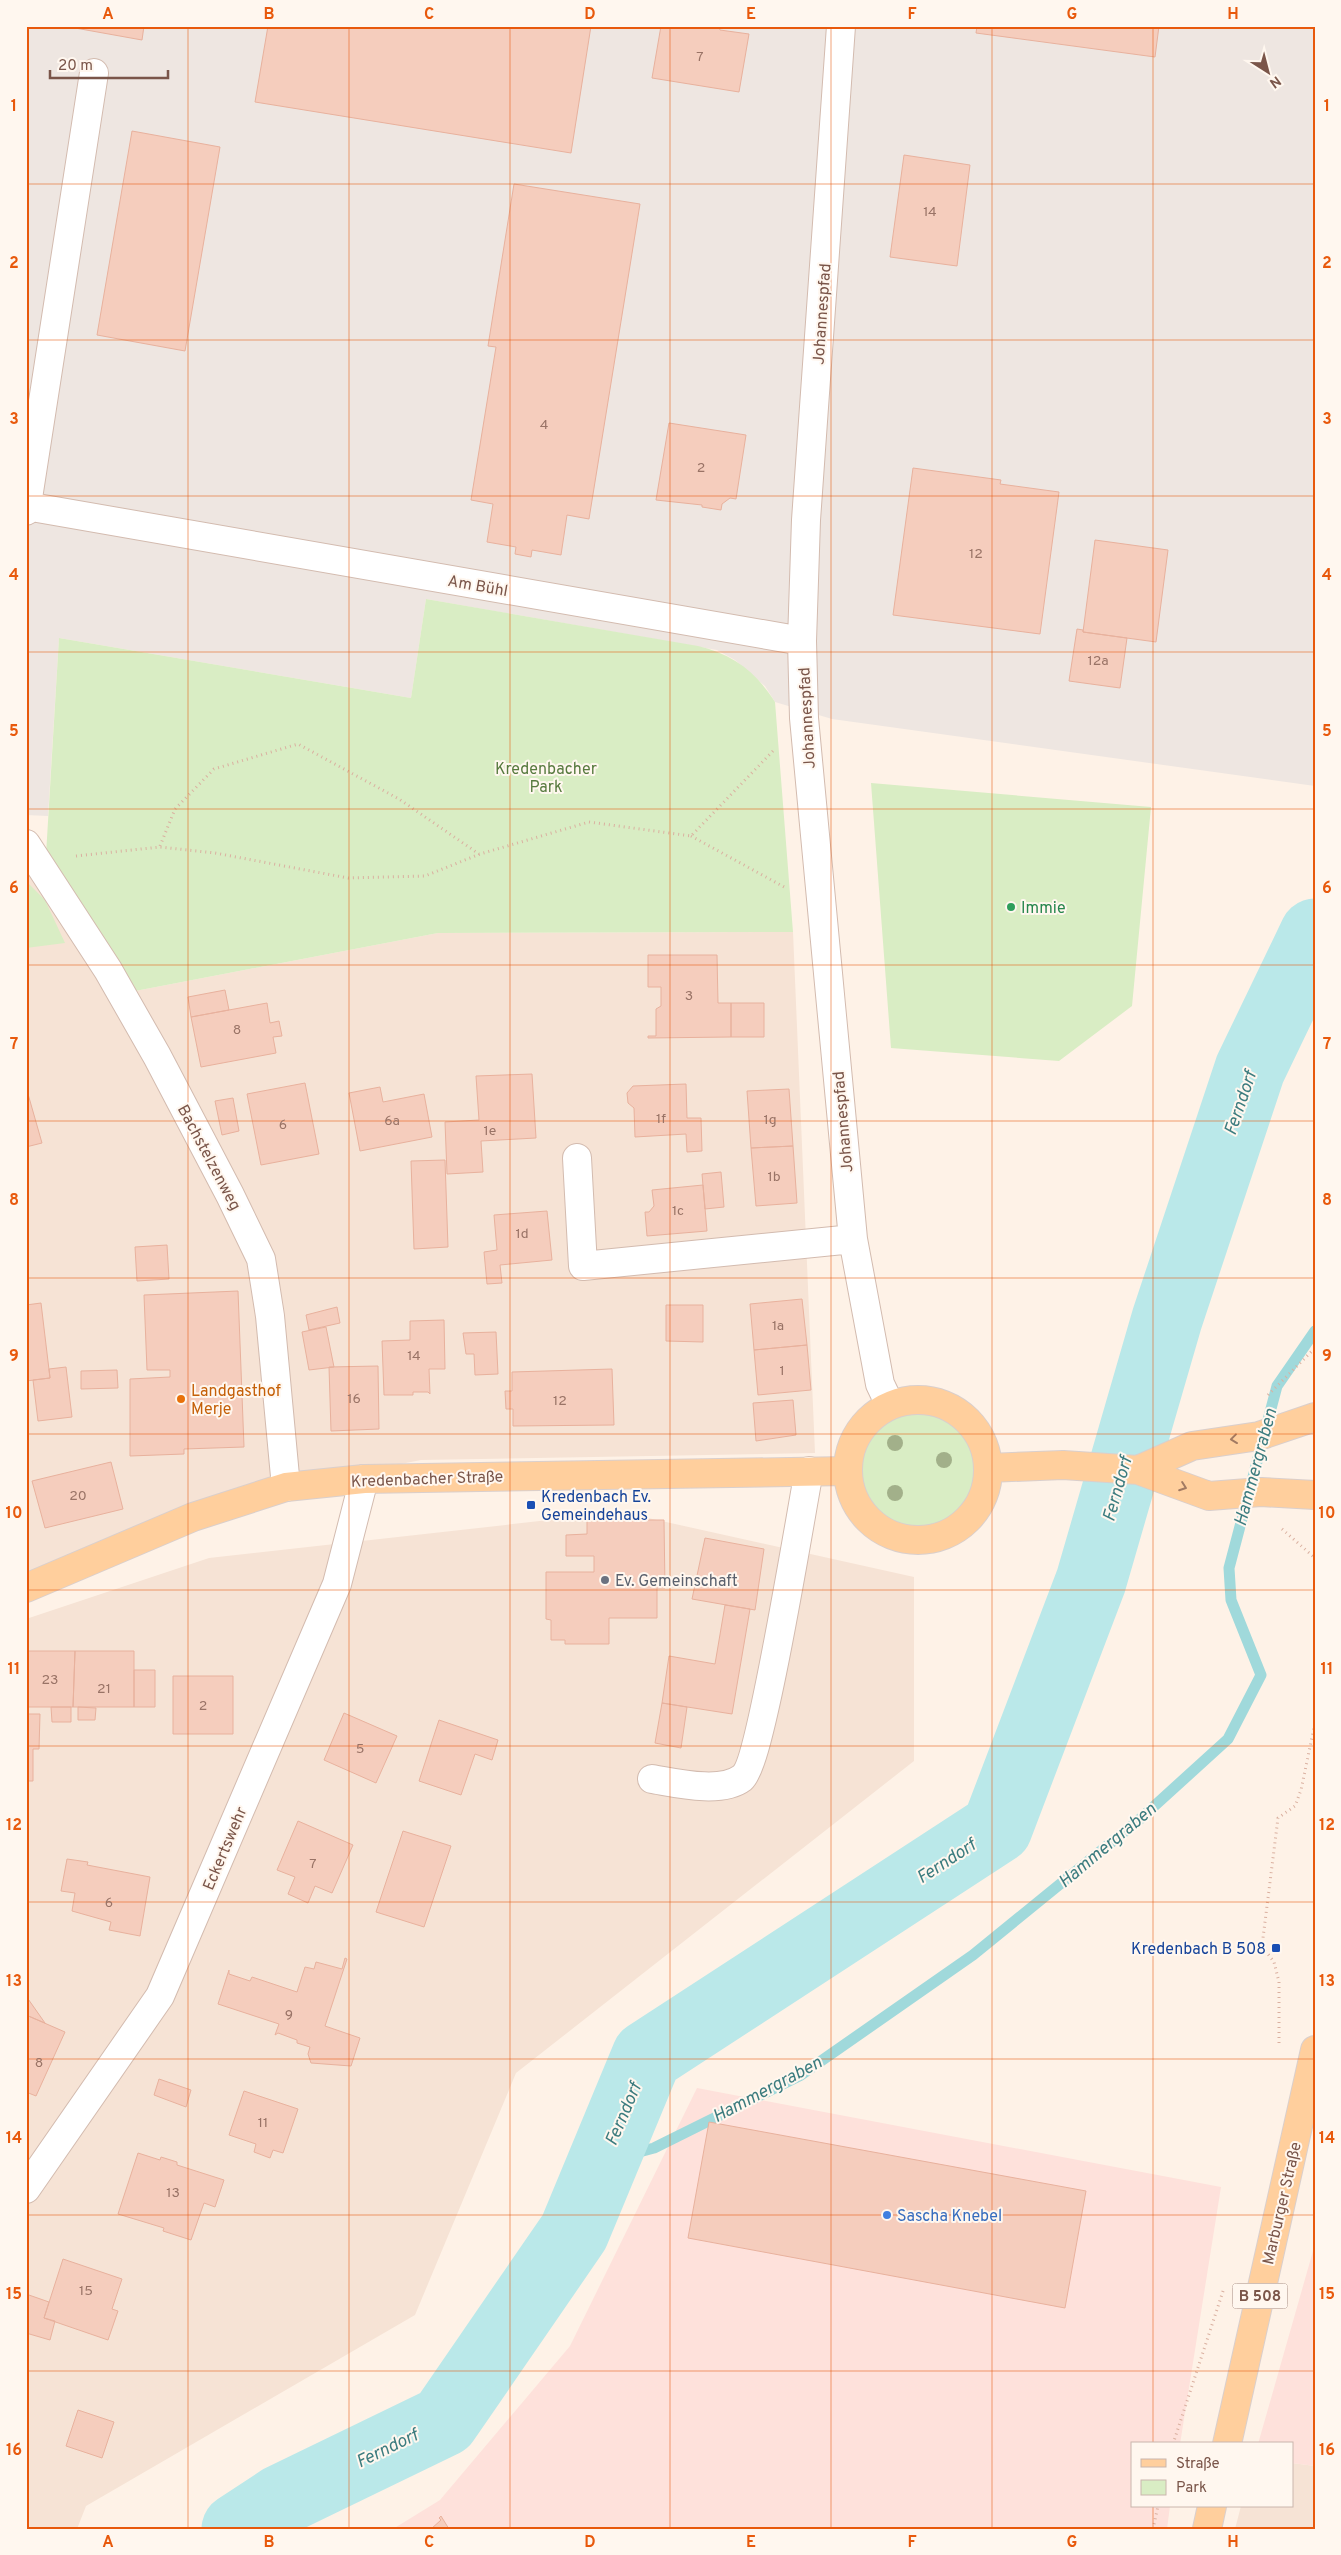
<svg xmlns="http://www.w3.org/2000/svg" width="1341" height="2555" font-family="Overpass,sans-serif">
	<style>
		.residential { fill: #f6e3d5 }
		.commercial { fill: #fee1db }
		.industrial { fill: #eee6e1 }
		.green { fill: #d9edc4 }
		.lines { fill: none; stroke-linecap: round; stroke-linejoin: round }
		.stream { stroke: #a0d9db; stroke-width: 11 }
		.river { stroke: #bae8e9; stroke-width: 71 }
		.building { fill: #f5cdbd; stroke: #e8b19d }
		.minor-casing { stroke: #d3bbaf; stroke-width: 30 }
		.major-casing { stroke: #dacfcc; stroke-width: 30 }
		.path { stroke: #dab0a0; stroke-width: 3; stroke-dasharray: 1 4; stroke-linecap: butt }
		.minor { stroke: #fff; stroke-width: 28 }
		.major { stroke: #ffcf9d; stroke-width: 28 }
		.tree { fill: #a2b08a }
		.oneway { stroke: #a27a62 }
		.grid { fill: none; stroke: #e8590c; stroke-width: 1; stroke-opacity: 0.55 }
		.leisure-dot { fill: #2e9e5b; stroke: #fff7ef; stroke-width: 2 }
		.food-dot { fill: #e8710a; stroke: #fff7ef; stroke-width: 2 }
		.transit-dot { fill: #1a4fb4; stroke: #fff7ef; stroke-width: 2 }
		.worship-dot { fill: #6b7280; stroke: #fff7ef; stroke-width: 2 }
		.shop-dot { fill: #3f7fe0; stroke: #fff7ef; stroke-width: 2 }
		.labels { text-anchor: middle; stroke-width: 4; stroke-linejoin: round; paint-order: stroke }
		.number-label { font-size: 14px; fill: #997366 }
		.shield { fill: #fff7ef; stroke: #a2867b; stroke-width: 1 }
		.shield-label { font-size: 15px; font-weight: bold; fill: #7a5549 }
		.street-label { font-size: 16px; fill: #7a5549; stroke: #fff7ef }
		.park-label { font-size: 16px; fill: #577a3e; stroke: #fff7ef }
		.leisure-label { font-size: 16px; fill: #27864d; stroke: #fff7ef; text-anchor: start }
		.food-label { font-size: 16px; fill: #c56008; stroke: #fff7ef; text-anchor: start }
		.transit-label { font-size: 16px; fill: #164399; stroke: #fff7ef; text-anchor: start }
		.worship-label { font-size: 16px; fill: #5b616d; stroke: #fff7ef; text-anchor: start }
		.shop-label { font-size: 16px; fill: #366cbe; stroke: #fff7ef; text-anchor: start }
		.water-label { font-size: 18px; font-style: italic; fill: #3c7c7f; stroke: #fff7ef }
		.neatline { fill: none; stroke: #e8590c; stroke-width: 2 }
		.grid-label { font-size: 16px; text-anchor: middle; font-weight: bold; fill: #e8590c }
	</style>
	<rect width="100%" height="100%" fill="#fef2e7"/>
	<path class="residential" d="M 26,861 L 130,992 L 438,933 L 793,932 L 815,1453 L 421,1460 L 212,1501 L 26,1584 Z
		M 621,1512 L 914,1577 L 914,1761 L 516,2073 L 415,2315 L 86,2506 L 77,2529 L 26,2529 L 26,1619 L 209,1558 Z
		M 1292,2463 L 1315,2466 L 1315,2529 L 1235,2529 L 1241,2506 L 1292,2506 Z"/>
	<path class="commercial" d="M 697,2088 L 1221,2187 L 1180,2444 L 1132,2444 L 1132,2506 L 1170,2506 L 1167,2529 L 393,2529 L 440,2500 L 570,2346 Z
		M 1315,2244 L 1315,2466 L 1292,2463 L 1292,2444 L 1258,2444 Z"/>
	<path class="industrial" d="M 26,26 L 1315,26 L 1315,786 L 832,719 L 775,702 L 765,686 L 735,660 L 717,650 L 426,599 L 411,698 L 59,638 L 48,816 L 26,815 Z"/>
	<path class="green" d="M 426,599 L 698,646 C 733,654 756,672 775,702 L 793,932 L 438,933 L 130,992 L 46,855 L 59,638 L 411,698 Z
		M 871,783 L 1151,807 L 1132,1006 L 1059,1061 L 891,1048 Z
		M 26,881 L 45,900 L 65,943 L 26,948 Z
		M848 1470a70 70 0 1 1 140 0a70 70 0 1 1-140 0Z"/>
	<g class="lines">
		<path class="stream" d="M 602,2162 L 654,2148 L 801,2075 L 973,1955 L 1140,1819 L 1228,1739 L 1261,1675 L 1231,1600 L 1229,1568 L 1277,1386 L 1315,1331"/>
		<path class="river" d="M 237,2529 L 281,2500 L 444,2421 L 574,2232 L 647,2056 L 997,1828 L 1091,1581 L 1167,1319 L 1250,1069 L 1315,934"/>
	</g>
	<path class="building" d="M 64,26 L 144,26 L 142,40 Z
		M 268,26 L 591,26 L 571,153 L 255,102 Z
		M 661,26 L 718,26 L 720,30 L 749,34 L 739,92 L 652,78 Z
		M 977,26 L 1159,26 L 1155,57 L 976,33 Z
		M 132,131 L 220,147 L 185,351 L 97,335 Z
		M 904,155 L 970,165 L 957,266 L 890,257 Z
		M 514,184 L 640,204 L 589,519 L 567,515 L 561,555 L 532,550 L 531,557 L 515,554 L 516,547 L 487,542 L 493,504 L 471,500 L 496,347 L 488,346 Z
		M 669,423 L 746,435 L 736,499 L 730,498 L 722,504 L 721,510 L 702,507 L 702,505 L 656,500 Z
		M 913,468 L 1001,480 L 1000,484 L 1059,492 L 1040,634 L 893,615 Z
		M 1095,540 L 1168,550 L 1156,642 L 1083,632 Z
		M 1077,629 L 1083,630 L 1083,632 L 1127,638 L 1120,688 L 1069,681 Z
		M 648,955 L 717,955 L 718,1003 L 731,1003 L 731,1037 L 648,1038 L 648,1036 L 656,1036 L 656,1009 L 661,1006 L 661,987 L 648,987 Z
		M 225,990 L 229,1010 L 191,1017 L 188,997 Z
		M 267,1003 L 270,1023 L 279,1021 L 282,1036 L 273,1037 L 276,1053 L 201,1067 L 191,1017 Z
		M 731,1003 L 764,1003 L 764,1037 L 731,1037 Z
		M 532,1074 L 536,1138 L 481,1141 L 483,1172 L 447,1174 L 445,1122 L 479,1120 L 476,1076 Z
		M 305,1083 L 319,1154 L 261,1165 L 247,1094 Z
		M 686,1084 L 687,1118 L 701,1118 L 702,1151 L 687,1152 L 686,1134 L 635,1137 L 634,1108 L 628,1103 L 627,1093 L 633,1086 Z
		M 380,1087 L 383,1102 L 424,1094 L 432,1137 L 360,1151 L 349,1093 Z
		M 789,1089 L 793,1146 L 751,1148 L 747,1091 Z
		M 28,1094 L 42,1143 L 26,1147 L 26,1095 Z
		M 233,1098 L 239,1131 L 222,1135 L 215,1101 Z
		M 793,1146 L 797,1203 L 756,1206 L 751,1148 Z
		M 445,1160 L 448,1247 L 414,1249 L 411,1161 Z
		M 721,1172 L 724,1207 L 705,1209 L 702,1174 Z
		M 703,1185 L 707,1231 L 647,1236 L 645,1212 L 649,1212 L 654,1206 L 652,1190 Z
		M 547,1211 L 552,1260 L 500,1265 L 502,1283 L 487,1284 L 484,1252 L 497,1250 L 494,1215 Z
		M 167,1245 L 169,1279 L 137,1281 L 135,1247 Z
		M 238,1291 L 244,1447 L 184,1449 L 184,1454 L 130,1456 L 130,1379 L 170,1377 L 170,1370 L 147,1370 L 144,1295 Z
		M 802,1299 L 807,1345 L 754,1350 L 750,1304 Z
		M 41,1303 L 50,1378 L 26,1381 L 26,1305 Z
		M 666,1305 L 703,1305 L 703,1342 L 666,1341 Z
		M 337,1307 L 340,1323 L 309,1330 L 306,1315 Z
		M 444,1320 L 445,1369 L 429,1369 L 430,1394 L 428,1392 L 413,1392 L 413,1395 L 384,1395 L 382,1341 L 410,1340 L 410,1321 Z
		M 326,1327 L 334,1367 L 309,1370 L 302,1332 Z
		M 496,1332 L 498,1374 L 475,1375 L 474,1354 L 466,1354 L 463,1333 Z
		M 807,1345 L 811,1390 L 758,1395 L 754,1350 Z
		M 378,1366 L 379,1429 L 331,1431 L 329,1367 Z
		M 66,1367 L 72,1417 L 38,1421 L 33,1380 L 50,1378 L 49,1369 Z
		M 612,1369 L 614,1425 L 513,1426 L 513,1409 L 506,1409 L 505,1391 L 512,1391 L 512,1372 Z
		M 117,1370 L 118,1388 L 81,1389 L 81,1371 Z
		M 793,1400 L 796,1435 L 756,1441 L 753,1403 Z
		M 111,1462 L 123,1509 L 45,1528 L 32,1481 Z
		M 587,1515 L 617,1515 L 617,1520 L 646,1517 L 647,1520 L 664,1520 L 665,1588 L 657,1588 L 657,1618 L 609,1618 L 609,1644 L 565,1644 L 565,1640 L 551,1640 L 551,1620 L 546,1619 L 546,1572 L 594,1572 L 594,1556 L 566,1556 L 566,1535 L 587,1534 Z
		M 705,1538 L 764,1549 L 755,1610 L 692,1599 Z
		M 725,1605 L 750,1609 L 732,1714 L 662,1703 L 669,1656 L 715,1664 Z
		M 26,1651 L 75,1651 L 73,1707 L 26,1707 Z
		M 75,1651 L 134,1651 L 134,1707 L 73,1707 Z
		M 134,1670 L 155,1670 L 155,1707 L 134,1707 Z
		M 173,1676 L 233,1676 L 233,1734 L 173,1734 Z
		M 662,1703 L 687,1707 L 681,1748 L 655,1743 Z
		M 51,1707 L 71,1707 L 71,1722 L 52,1722 Z
		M 78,1707 L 96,1708 L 95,1720 L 78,1720 Z
		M 344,1713 L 397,1736 L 376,1783 L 324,1760 Z
		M 26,1714 L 40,1714 L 39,1749 L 33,1749 L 33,1781 L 26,1781 Z
		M 439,1720 L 498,1740 L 492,1760 L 475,1754 L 461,1795 L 419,1781 Z
		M 298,1821 L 353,1845 L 332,1893 L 315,1886 L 308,1903 L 288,1894 L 295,1877 L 277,1870 Z
		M 403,1831 L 451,1846 L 424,1927 L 376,1912 Z
		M 67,1859 L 88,1862 L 87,1865 L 150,1877 L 140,1936 L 109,1930 L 111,1922 L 72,1911 L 75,1893 L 61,1891 Z
		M 345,1958 L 347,1959 L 325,2026 L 360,2038 L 351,2066 L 311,2063 L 308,2054 L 310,2047 L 297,2043 L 297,2040 L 278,2033 L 275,2035 L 279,2024 L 218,2004 L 229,1970 L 229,1974 L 250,1981 L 252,1977 L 297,1992 L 305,1967 L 314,1969 L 316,1962 L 342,1969 Z
		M 26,1996 L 45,2023 L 26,2015 Z
		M 26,2015 L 65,2032 L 36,2096 L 26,2092 Z
		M 159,2079 L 191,2090 L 186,2107 L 154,2095 Z
		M 244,2091 L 298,2109 L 283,2153 L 273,2150 L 270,2158 L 254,2152 L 256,2144 L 229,2135 Z
		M 709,2122 L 1086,2191 L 1065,2308 L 688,2238 Z
		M 138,2153 L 160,2160 L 161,2157 L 177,2162 L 177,2165 L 224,2180 L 215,2207 L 204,2203 L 191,2240 L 163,2231 L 164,2228 L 118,2214 Z
		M 63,2259 L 122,2279 L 112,2309 L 118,2311 L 108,2340 L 44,2318 Z
		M 26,2294 L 49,2302 L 44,2318 L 55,2321 L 50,2340 L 26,2333 Z
		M 78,2410 L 114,2422 L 102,2458 L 66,2446 Z
		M 441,2516 L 449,2529 L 431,2529 L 441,2520 L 439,2518 Z"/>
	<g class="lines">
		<g class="minor-casing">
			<path id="minor" d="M 841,26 L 806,520 L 802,641 L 804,718 L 853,1239 L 880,1384 L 890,1405
				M 26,506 L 802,641
				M 26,511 L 94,73
				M 26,844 L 108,970 L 157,1056 L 230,1195 L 261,1259 L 270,1316 L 286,1487
				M 577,1158 L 583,1266 L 853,1239
				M 652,1779 C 676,1783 721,1794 742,1778 C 761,1763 801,1512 809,1471
				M 26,2189 L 160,1996 L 337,1584 L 364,1479"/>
		</g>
		<g class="major-casing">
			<path id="major" d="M848 1470a70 70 0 1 1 140 0a70 70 0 1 1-140 0Z
				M 988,1468 L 1063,1465 L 1138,1470 L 1209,1496 L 1261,1492 L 1315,1495
				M 1138,1470 L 1192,1446 L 1259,1436 L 1315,1417
				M 26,1588 L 193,1517 L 286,1487 L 364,1479 L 847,1471
				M 1227,2444 L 1315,2050
				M 1207,2529 L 1212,2506"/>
		</g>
		<path class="path" d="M 691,836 L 786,888
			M 160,846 L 175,809 L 214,769 L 298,744 L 399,799 L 479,854
			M 76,856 L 160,847 L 215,853 L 348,878 L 425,876 L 480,854 L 589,822 L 691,836 L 773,751
			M 1268,1395 L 1315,1348
			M 1282,1529 L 1315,1558
			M 1279,2043 L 1279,1982 L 1274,1962 L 1262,1946 L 1278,1818 L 1295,1806 L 1301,1790 L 1315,1723
			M 1173,2444 L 1224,2288
			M 1153,2529 L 1158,2506"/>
		<use href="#minor" class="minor"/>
		<use href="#major" class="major"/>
	</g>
	<g class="tree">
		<circle cx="895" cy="1443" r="8"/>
		<circle cx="944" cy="1460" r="8"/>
		<circle cx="895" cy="1493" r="8"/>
	</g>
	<defs><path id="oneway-chevron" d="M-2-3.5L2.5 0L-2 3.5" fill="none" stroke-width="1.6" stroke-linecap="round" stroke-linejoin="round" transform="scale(1.25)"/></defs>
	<g class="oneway">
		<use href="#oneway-chevron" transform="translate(1234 1439) rotate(173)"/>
		<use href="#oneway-chevron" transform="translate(1183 1487) rotate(20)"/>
	</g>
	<path class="grid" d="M 188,26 L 188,2529M 349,26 L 349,2529M 510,26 L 510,2529M 670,26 L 670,2529M 831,26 L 831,2529M 992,26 L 992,2529M 1153,26 L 1153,2444M 26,184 L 1315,184M 26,340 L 1315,340M 26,496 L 1315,496M 26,652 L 1315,652M 26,809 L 1315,809M 26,965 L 1315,965M 26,1121 L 1315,1121M 26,1278 L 1315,1278M 26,1434 L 1315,1434M 26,1590 L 1315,1590M 26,1746 L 1315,1746M 26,1902 L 1315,1902M 26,2059 L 1315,2059M 26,2215 L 1315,2215M 26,2371 L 1315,2371M 1153,2506 L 1153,2529"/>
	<circle class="leisure-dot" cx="1011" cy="907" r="5"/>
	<circle class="food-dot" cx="181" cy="1399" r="5"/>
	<g class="transit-dot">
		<rect x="526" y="1500" width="10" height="10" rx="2.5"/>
		<rect x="1271" y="1943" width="10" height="10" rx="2.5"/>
	</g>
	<circle class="worship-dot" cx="605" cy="1580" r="5"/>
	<circle class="shop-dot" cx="887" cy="2215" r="5"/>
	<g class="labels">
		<g class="number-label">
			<text x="700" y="61">7</text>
			<text x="930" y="216">14</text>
			<text x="544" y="429">4</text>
			<text x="701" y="472">2</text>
			<text x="976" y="558">12</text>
			<text x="1098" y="665">12a</text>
			<text x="689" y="1000">3</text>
			<text x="237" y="1034">8</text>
			<text x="661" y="1123">1f</text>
			<text x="770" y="1124">1g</text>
			<text x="392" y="1125">6a</text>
			<text x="283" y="1129">6</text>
			<text x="490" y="1135">1e</text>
			<text x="774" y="1181">1b</text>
			<text x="678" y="1215">1c</text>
			<text x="522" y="1238">1d</text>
			<text x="778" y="1330">1a</text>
			<text x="414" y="1360">14</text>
			<text x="782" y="1375">1</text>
			<text x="354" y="1403">16</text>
			<text x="560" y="1405">12</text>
			<text x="78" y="1500">20</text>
			<text x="50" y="1684">23</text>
			<text x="104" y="1693">21</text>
			<text x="203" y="1710">2</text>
			<text x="360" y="1753">5</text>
			<text x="313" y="1868">7</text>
			<text x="109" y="1907">6</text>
			<text x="289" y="2019">9</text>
			<text x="39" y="2067">8</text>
			<text x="263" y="2127">11</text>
			<text x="173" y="2197">13</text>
			<text x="86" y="2295">15</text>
		</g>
		<rect class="shield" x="1232.5" y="2283.5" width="55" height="25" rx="4"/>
		<g class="shield-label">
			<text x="1260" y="2301">B 508</text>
		</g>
		<g class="street-label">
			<text transform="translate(821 314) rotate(-86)" y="6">Johannespfad</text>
			<text transform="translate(478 585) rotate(10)" y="6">Am Bühl</text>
			<text transform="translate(806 718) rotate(-93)" y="6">Johannespfad</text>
			<text transform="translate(842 1122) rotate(-95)" y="6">Johannespfad</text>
			<text transform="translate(210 1157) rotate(62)" y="6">Bachstelzenweg</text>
			<text transform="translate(427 1478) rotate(-2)" y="6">Kredenbacher Straße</text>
			<text transform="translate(224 1848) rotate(-67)" y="6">Eckertswehr</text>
			<text transform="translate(1281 2203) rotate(-77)" y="6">Marburger Straße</text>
		</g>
		<g class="park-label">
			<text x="546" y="774">Kredenbacher<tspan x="546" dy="18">Park</tspan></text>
		</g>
		<g class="leisure-label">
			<text x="1021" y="913">Immie</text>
		</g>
		<g class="food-label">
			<text x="191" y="1396">Landgasthof<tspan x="191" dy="18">Merje</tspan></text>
		</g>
		<g class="transit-label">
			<text x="541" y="1502">Kredenbach Ev.<tspan x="541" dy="18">Gemeindehaus</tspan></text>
			<text x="1266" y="1954" text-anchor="end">Kredenbach B 508</text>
		</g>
		<g class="worship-label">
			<text x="615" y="1586">Ev. Gemeinschaft</text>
		</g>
		<g class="shop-label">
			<text x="897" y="2221">Sascha Knebel</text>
		</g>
		<g class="water-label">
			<text transform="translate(1240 1103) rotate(-71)" y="6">Ferndorf</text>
			<text transform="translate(1255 1467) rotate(-75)" y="6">Hammergraben</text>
			<text transform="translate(1117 1489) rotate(-74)" y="6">Ferndorf</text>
			<text transform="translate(1107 1845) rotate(-40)" y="6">Hammergraben</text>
			<text transform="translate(946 1861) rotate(-33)" y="6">Ferndorf</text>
			<text transform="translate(767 2089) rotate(-28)" y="6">Hammergraben</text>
			<text transform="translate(623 2114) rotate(-67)" y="6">Ferndorf</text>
			<text transform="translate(387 2448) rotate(-26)" y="6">Ferndorf</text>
		</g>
	</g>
	<rect width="1341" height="2555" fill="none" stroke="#fff7ef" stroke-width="55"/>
	<rect x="1131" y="2442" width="162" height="65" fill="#fff7ef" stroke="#cab6ad"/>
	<rect x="1141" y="2459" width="25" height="8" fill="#ffcf9d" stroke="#cab6ad"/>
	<text x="1176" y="2468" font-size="15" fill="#7a5549">Straße</text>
	<rect x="1141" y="2480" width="25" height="15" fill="#d9edc4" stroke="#cab6ad"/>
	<text x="1176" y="2492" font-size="15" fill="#7a5549">Park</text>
	<g transform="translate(1268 72) rotate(144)" stroke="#fff7ef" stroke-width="4" paint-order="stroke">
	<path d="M0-4L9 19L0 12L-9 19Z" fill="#7a5549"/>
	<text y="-8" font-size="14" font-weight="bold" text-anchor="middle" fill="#7a5549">N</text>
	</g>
	<path d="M50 70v8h118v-8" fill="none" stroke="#7a5549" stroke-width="2.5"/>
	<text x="58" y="70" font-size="15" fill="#7a5549" stroke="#fff7ef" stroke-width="4" paint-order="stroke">20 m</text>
	<rect x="28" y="28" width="1286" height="2500" class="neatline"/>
	<g class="grid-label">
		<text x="108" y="19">A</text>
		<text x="269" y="19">B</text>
		<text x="429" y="19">C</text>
		<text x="590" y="19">D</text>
		<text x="751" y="19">E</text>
		<text x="912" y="19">F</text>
		<text x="1072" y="19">G</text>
		<text x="1233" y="19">H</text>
		<text x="14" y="111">1</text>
		<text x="1327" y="111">1</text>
		<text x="14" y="268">2</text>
		<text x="1327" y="268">2</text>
		<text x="14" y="424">3</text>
		<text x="1327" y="424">3</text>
		<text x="14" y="580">4</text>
		<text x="1327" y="580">4</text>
		<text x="14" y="736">5</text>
		<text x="1327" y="736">5</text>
		<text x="14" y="893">6</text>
		<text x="1327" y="893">6</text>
		<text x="14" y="1049">7</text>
		<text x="1327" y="1049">7</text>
		<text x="14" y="1205">8</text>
		<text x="1327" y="1205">8</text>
		<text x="14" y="1361">9</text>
		<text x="1327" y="1361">9</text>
		<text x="14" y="1518">10</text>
		<text x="1327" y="1518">10</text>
		<text x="14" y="1674">11</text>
		<text x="1327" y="1674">11</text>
		<text x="14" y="1830">12</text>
		<text x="1327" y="1830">12</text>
		<text x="14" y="1986">13</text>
		<text x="1327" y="1986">13</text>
		<text x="14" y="2143">14</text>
		<text x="1327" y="2143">14</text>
		<text x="14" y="2299">15</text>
		<text x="1327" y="2299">15</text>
		<text x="14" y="2455">16</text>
		<text x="1327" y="2455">16</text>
		<text x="108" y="2547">A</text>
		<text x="269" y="2547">B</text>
		<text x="429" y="2547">C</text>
		<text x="590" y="2547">D</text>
		<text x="751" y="2547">E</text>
		<text x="912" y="2547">F</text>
		<text x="1072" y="2547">G</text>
		<text x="1233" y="2547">H</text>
	</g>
</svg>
